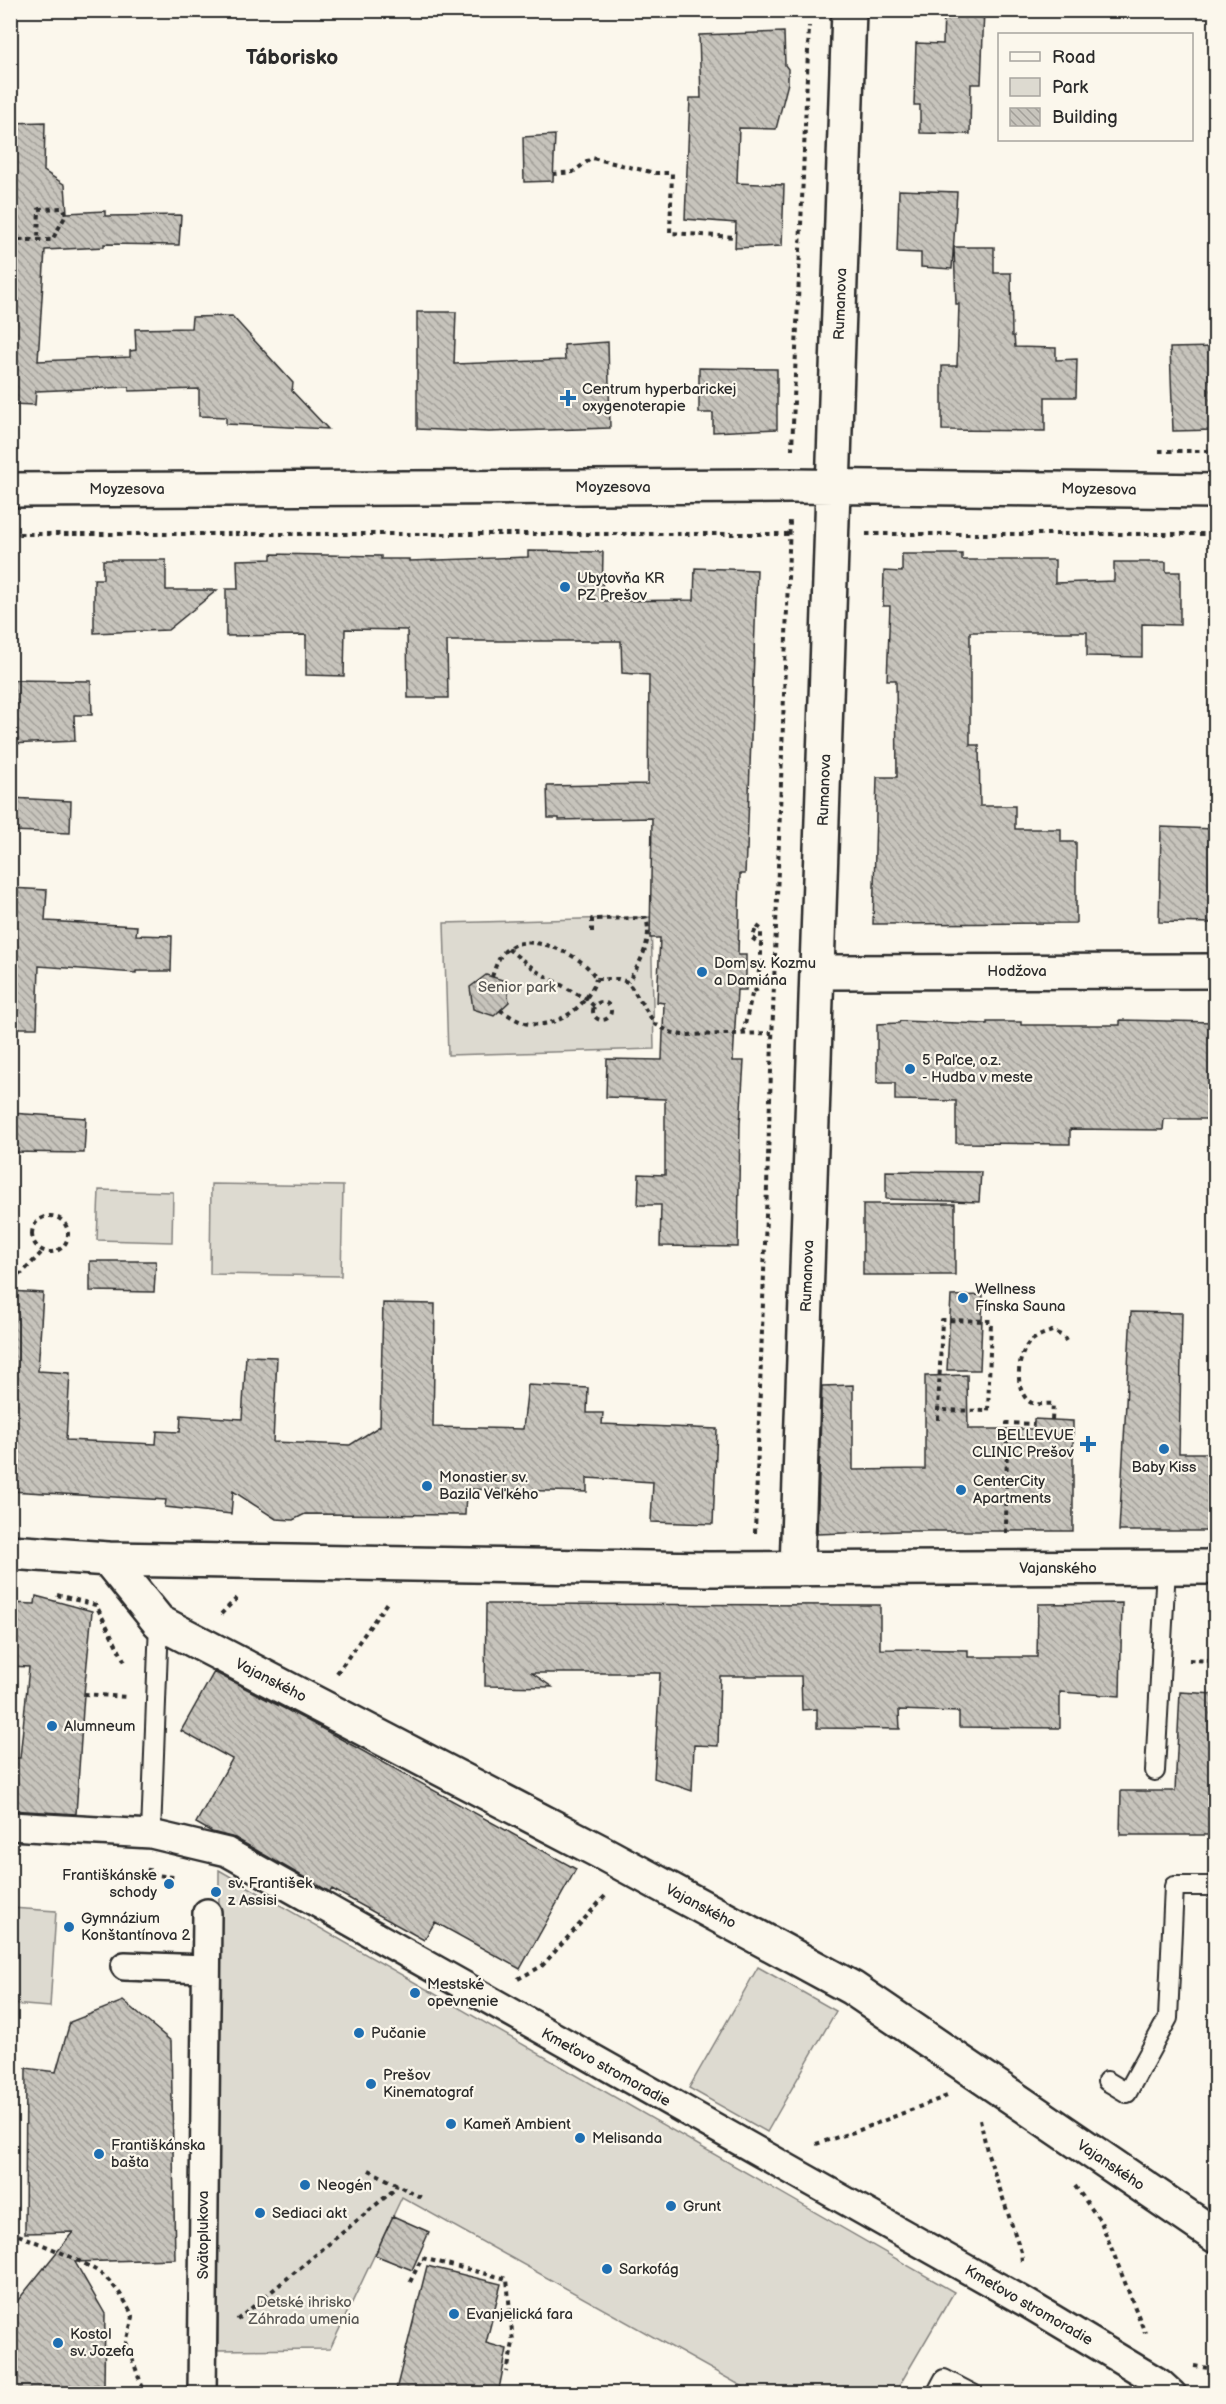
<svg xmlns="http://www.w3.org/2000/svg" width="1226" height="2404" font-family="'Balsamiq Sans',sans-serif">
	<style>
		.green { fill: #dddad0; stroke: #84827e; stroke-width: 1.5 }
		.building { fill: url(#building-back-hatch); stroke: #2b2b2b; stroke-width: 1.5 }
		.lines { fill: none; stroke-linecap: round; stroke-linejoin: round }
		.service-casing { stroke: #2b2b2b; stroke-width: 22 }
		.pedestrian-casing { stroke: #2b2b2b; stroke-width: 32 }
		.minor-casing { stroke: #2b2b2b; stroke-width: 38 }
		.path { stroke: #2b2b2b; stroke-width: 4; stroke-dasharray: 4.5 4.5; stroke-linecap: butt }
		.service { stroke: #fbf7ec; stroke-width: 18 }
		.pedestrian { stroke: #fbf7ec; stroke-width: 27 }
		.minor { stroke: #fbf7ec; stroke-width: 33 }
		.poi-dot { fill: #1f6fb2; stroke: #fbf7ec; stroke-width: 2 }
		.labels { text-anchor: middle; stroke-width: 4.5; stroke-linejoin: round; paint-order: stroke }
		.street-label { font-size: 15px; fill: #2b2b2b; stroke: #fbf7ec }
		.poi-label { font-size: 15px; fill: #2b2b2b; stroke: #fbf7ec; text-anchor: start }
		.park-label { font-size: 15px; fill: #585754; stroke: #fbf7ec }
		.district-label { font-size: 21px; font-weight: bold; fill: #2b2b2b; stroke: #fbf7ec }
	</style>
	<defs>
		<pattern id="building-back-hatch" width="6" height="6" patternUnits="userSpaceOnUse" patternTransform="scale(1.5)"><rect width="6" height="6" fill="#c7c4bc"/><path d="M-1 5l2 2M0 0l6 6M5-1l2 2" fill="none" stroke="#a29f99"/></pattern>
	</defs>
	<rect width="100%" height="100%" fill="#fbf7ec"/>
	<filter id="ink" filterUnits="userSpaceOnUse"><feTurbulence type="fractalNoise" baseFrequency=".0167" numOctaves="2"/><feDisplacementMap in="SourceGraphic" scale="12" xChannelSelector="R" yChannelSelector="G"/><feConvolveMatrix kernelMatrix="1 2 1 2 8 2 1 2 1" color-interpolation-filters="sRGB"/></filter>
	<g filter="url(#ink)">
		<path class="green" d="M 651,917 L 654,1049 L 448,1055 L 444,923 Z
			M 211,1184 L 343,1186 L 341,1276 L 210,1274 Z
			M 99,1190 L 173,1192 L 172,1242 L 97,1240 Z
			M 219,1870 L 954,2292 L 895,2393 L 754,2393 L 402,2197 L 330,2349 L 218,2350 Z
			M 11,1908 L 56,1911 L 50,2007 L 11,2004 Z
			M 758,1967 L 836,2011 L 767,2132 L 689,2088 Z"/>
		<path class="building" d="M 944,10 L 984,10 L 981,84 L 971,84 L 970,134 L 920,133 L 920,105 L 914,105 L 916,43 L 943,44 Z
			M 784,32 L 785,65 L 788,69 L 788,83 L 776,129 L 739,128 L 737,183 L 784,185 L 782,246 L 735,248 L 736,223 L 685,219 L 690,98 L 701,98 L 699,35 Z
			M 45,122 L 44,171 L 65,185 L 67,213 L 105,211 L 105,216 L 181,215 L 179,245 L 104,244 L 104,247 L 45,250 L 38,361 L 130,357 L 130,351 L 136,350 L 135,329 L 191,328 L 192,317 L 232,316 L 293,383 L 292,391 L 328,429 L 226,424 L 226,417 L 199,416 L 199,389 L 129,391 L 129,387 L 36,391 L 35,405 L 10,404 L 10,123 Z
			M 555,135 L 553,181 L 524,182 L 523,137 Z
			M 899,190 L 957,192 L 952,269 L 921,267 L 921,253 L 897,252 Z
			M 954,247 L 994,247 L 994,273 L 1011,273 L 1012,336 L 1014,336 L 1015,347 L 1056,348 L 1056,360 L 1077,359 L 1076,397 L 1045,397 L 1045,431 L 942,430 L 942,366 L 957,366 L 959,304 L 956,304 Z
			M 417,312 L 456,312 L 454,364 L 565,360 L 564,345 L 608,342 L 610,428 L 489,432 L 417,429 Z
			M 1215,347 L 1215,430 L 1173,431 L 1170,348 Z
			M 699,368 L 777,369 L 777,429 L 713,432 L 713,413 L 699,413 Z
			M 528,551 L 603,552 L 602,601 L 694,600 L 695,568 L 757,570 L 747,850 L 746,850 L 745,874 L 740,874 L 738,955 L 746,955 L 746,990 L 737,990 L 733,1061 L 744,1061 L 740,1124 L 738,1247 L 660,1246 L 661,1205 L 638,1205 L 639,1174 L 665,1175 L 665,1099 L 606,1097 L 607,1059 L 662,1060 L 664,1003 L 657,1002 L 660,938 L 650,938 L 652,818 L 559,820 L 559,818 L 548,818 L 547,786 L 648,784 L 649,675 L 622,673 L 621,641 L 447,641 L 448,698 L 408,698 L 407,630 L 345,629 L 344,676 L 306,675 L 306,635 L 226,636 L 226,589 L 238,589 L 237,560 L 271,559 L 271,554 L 381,556 L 381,559 L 409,559 L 409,561 L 528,557 Z
			M 902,554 L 962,554 L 962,560 L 1055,560 L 1055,583 L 1114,581 L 1114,562 L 1166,562 L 1166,572 L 1180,572 L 1180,625 L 1142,624 L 1142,657 L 1087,656 L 1087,632 L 970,632 L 970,745 L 979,745 L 980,806 L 1015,806 L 1015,829 L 1061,829 L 1061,842 L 1076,842 L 1076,923 L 873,924 L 877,777 L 897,777 L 896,680 L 887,680 L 890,606 L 883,606 L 884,571 L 902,572 Z
			M 103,560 L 166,560 L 166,590 L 217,590 L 168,630 L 94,633 L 94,579 L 103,579 Z
			M 10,680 L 91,681 L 92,715 L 74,715 L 75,741 L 10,744 Z
			M 10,798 L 71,801 L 70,833 L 10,831 Z
			M 1161,827 L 1215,829 L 1215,923 L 1159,922 Z
			M 10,888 L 47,890 L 45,921 L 137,926 L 136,935 L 172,936 L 171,971 L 136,971 L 136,973 L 39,966 L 37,1028 L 10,1028 Z
			M 486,975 L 506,981 L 509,1002 L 494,1016 L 473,1009 L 470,987 Z
			M 1120,1020 L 1215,1022 L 1215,1119 L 1164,1119 L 1163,1130 L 1070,1129 L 1070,1144 L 956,1143 L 956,1101 L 895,1100 L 895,1083 L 877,1083 L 877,1024 L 899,1023 L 900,1021 L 987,1024 L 987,1022 L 1021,1022 L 1021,1025 L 1120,1025 Z
			M 10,1113 L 86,1118 L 84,1153 L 10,1152 Z
			M 886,1171 L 981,1172 L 979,1202 L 886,1199 Z
			M 863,1204 L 955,1204 L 955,1275 L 863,1275 Z
			M 90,1261 L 156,1261 L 154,1292 L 90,1291 Z
			M 10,1291 L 43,1293 L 38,1371 L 70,1373 L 66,1440 L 156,1444 L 157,1431 L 180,1432 L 181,1415 L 242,1419 L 246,1356 L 277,1357 L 273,1442 L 350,1445 L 380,1426 L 383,1303 L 435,1304 L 433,1427 L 523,1429 L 528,1385 L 588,1388 L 587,1413 L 603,1413 L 602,1424 L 717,1429 L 713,1524 L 651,1522 L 653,1482 L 587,1478 L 587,1492 L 466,1489 L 465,1515 L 305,1514 L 293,1520 L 276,1519 L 233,1491 L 231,1514 L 165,1507 L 166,1500 L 10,1491 Z
			M 983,1295 L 980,1370 L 947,1370 L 951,1296 Z
			M 1131,1312 L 1182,1313 L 1179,1453 L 1215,1453 L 1215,1531 L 1119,1531 Z
			M 967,1375 L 968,1429 L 1034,1429 L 1034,1419 L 1073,1421 L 1073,1531 L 901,1531 L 817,1534 L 822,1386 L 853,1385 L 853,1470 L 925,1469 L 925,1376 Z
			M 36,1596 L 92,1611 L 84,1694 L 76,1814 L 10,1810 L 10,1758 L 20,1758 L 29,1667 L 10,1666 L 10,1603 L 35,1604 Z
			M 1122,1603 L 1120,1696 L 1060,1692 L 1060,1728 L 959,1727 L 959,1712 L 899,1710 L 900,1729 L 817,1728 L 817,1709 L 802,1710 L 801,1676 L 720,1676 L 718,1746 L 694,1745 L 692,1791 L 654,1778 L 660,1673 L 532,1673 L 552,1687 L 485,1686 L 486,1604 L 880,1605 L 880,1649 L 968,1650 L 968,1657 L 1037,1657 L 1038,1604 Z
			M 214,1672 L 312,1723 L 576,1869 L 520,1969 L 435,1922 L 424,1940 L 332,1889 L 330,1892 L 235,1838 L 212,1832 L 196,1823 L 232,1759 L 181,1731 Z
			M 1180,1692 L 1215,1694 L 1215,1835 L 1120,1835 L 1121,1791 L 1175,1791 Z
			M 123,2001 L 171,2041 L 175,2259 L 75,2262 L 105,2314 L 104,2386 L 94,2385 L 94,2394 L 10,2394 L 10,2310 L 73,2232 L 25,2233 L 26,2068 L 56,2072 L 70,2022 Z
			M 393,2216 L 429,2232 L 412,2270 L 375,2255 Z
			M 427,2266 L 501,2284 L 486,2343 L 507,2349 L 498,2394 L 395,2394 Z"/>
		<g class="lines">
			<g class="service-casing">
				<path id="service" d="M 1155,1771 L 1166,1567
					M 151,1834 L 159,1622
					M 1107,2081 L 1127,2093 L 1168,2018 L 1174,1886 L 1216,1886
					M 936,2394 L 944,2379 L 973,2394"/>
			</g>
			<g class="pedestrian-casing">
				<path id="pedestrian" d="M 10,1826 L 151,1834 L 227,1852 L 1025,2302 L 1160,2383 L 1172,2394
					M 125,1966 L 205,1969
					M 202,2394 L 207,1913"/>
			</g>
			<g class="minor-casing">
				<path id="minor" d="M 10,490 L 791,486 L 1216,491
					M 818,972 L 1216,971
					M 10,1552 L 108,1559 L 708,1569 L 1216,1567
					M 108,1559 L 159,1622 L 599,1851 L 852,1988 L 1216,2236
					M 797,1569 L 849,10"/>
			</g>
			<path class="path" d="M 553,174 L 573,172 L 592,158 L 655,173 L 672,173 L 670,233 L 735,237
				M 10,240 L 52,240 L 66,215 L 64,208 L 39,209 L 38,240
				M 792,450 L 809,26
				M 1159,451 L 1216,451
				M 10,534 L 790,534
				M 866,534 L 1216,534
				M 592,932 L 592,919 L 646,918 C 653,941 640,963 628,982
				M 508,949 L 538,972 L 586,999 L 594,1006
				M 492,977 C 496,964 500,952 512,946 C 535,934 586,956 596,979 L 618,979 L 628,982 L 655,1024 L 670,1032 L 682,1035 L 772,1033
				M750.5 986a4.5 4.5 0 1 1 9 0a4.5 4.5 0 1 1-9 0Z
				M 756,982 L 761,964 L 761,929 L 757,926 L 752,938 L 760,944
				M593 1011a9 9 0 1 1 18 0a9 9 0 1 1-18 0Z
				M 500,1010 C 509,1015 519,1023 530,1024 C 559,1028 588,1005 596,979
				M 743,1033 L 753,990
				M32 1234a18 18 0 1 1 36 0a18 18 0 1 1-36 0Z
				M 10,1278 L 22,1273 L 43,1251
				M 938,1420 L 938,1410 L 942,1320 L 991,1321 L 988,1411 L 938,1410
				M 1052,1420 L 1053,1404 C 1046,1403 1036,1406 1030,1402 C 1014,1391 1017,1358 1028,1344 C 1034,1337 1043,1334 1052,1331 L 1063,1336 L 1066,1341
				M 1007,1484 L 1013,1484
				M 755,1533 L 790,521
				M 1006,1533 L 1007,1423 L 1034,1424
				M 57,1595 L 96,1605 L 126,1664
				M 221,1614 L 237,1598
				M 1189,1660 L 1216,1661
				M 337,1673 L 388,1601
				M 84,1694 L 127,1697
				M 149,1868 L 148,1874 L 174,1877
				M 518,1979 L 542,1966 L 605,1896
				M 980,2119 L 987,2151 L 1021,2252 L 1022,2262
				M 816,2144 L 857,2131 L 947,2096
				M 369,2170 L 424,2199
				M 1075,2186 L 1101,2222 L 1145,2333
				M 10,2232 C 32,2240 88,2262 104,2276 C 117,2288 126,2301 133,2317 L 126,2342 L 145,2394
				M 410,2282 L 422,2258 L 507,2279 L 513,2343 L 507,2372
				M 237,2320 L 395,2189 L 397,2184
				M 1194,2366 L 1216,2369"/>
			<use href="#service" class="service"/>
			<use href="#pedestrian" class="pedestrian"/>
			<use href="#minor" class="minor"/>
		</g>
	</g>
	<g class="poi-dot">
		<path d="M565 389h6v6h6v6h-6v6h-6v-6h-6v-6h6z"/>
		<circle cx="565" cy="587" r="6"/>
		<circle cx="702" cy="972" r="6"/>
		<circle cx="910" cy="1069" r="6"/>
		<circle cx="963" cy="1298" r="6"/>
		<path d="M1085 1435h6v6h6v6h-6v6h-6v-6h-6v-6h6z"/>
		<circle cx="1164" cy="1449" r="6"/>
		<circle cx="427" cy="1486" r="6"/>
		<circle cx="961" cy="1490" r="6"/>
		<circle cx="52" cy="1726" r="6"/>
		<circle cx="169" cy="1884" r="6"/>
		<circle cx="216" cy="1892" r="6"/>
		<circle cx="69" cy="1927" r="6"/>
		<circle cx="415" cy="1993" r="6"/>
		<circle cx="359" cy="2033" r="6"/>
		<circle cx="371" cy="2084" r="6"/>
		<circle cx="451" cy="2124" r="6"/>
		<circle cx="580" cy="2138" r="6"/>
		<circle cx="99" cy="2154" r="6"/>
		<circle cx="305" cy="2185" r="6"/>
		<circle cx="671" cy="2206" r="6"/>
		<circle cx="260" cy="2213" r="6"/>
		<circle cx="607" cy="2269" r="6"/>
		<circle cx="454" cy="2314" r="6"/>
		<circle cx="58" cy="2343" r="6"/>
	</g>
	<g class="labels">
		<g class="street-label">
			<text transform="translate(840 304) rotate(-88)" y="5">Rumanova</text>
			<text x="613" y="492">Moyzesova</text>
			<text x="127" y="494">Moyzesova</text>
			<text transform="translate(1099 489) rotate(1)" y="5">Moyzesova</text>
			<text transform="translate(824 790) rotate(-88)" y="5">Rumanova</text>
			<text x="1017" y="976">Hodžova</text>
			<text transform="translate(807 1276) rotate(-88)" y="5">Rumanova</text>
			<text x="1058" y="1573">Vajanského</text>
			<text transform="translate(271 1680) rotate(27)" y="5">Vajanského</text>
			<text transform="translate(701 1906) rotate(28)" y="5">Vajanského</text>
			<text transform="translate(606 2067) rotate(29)" y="5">Kmeťovo stromoradie</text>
			<text transform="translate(1111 2165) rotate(34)" y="5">Vajanského</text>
			<text transform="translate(203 2235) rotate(-90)" y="5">Svätoplukova</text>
			<text transform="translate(1029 2305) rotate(30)" y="5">Kmeťovo stromoradie</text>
		</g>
		<g class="poi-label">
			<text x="582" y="394">Centrum hyperbarickej<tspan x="582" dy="17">oxygenoterapie</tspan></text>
			<text x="577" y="583">Ubytovňa KR<tspan x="577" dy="17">PZ Prešov</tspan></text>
			<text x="714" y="968">Dom sv. Kozmu<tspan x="714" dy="17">a Damiána</tspan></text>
			<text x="922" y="1065">5 Paľce, o.z.<tspan x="922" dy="17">- Hudba v meste</tspan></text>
			<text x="975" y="1294">Wellness<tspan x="975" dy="17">Fínska Sauna</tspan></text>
			<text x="1074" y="1440" text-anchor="end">BELLEVUE<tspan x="1074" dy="17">CLINIC Prešov</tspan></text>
			<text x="1164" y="1472" text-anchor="middle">Baby Kiss</text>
			<text x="439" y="1482">Monastier sv.<tspan x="439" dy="17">Bazila Veľkého</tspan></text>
			<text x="973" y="1486">CenterCity<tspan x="973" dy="17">Apartments</tspan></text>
			<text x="64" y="1731">Alumneum</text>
			<text x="157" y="1880" text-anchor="end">Františkánske<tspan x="157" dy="17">schody</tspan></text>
			<text x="228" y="1888">sv. František<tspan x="228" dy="17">z Assisi</tspan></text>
			<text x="81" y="1923">Gymnázium<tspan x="81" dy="17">Konštantínova 2</tspan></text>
			<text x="427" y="1989">Mestské<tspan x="427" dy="17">opevnenie</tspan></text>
			<text x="371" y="2038">Pučanie</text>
			<text x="383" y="2080">Prešov<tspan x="383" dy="17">Kinematograf</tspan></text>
			<text x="463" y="2129">Kameň Ambient</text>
			<text x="592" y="2143">Melisanda</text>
			<text x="111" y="2150">Františkánska<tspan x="111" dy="17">bašta</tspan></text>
			<text x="317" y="2190">Neogén</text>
			<text x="683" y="2211">Grunt</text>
			<text x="272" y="2218">Sediaci akt</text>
			<text x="619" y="2274">Sarkofág</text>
			<text x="466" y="2319">Evanjelická fara</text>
			<text x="70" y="2339">Kostol<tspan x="70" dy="17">sv. Jozefa</tspan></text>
		</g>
		<g class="park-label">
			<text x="517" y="992">Senior park</text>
			<text x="304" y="2307">Detské ihrisko<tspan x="304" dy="17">Záhrada umenia</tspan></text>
		</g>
		<g class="district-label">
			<text x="292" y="64">Táborisko</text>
		</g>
	</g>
	<rect width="1226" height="2404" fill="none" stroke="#fbf7ec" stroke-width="36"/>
	<rect x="18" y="18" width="1190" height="2368" fill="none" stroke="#2b2b2b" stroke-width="2" filter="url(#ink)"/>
	<rect x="998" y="33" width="195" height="108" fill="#fbf7ec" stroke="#a8a59f" stroke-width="1.5"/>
	<rect x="1010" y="52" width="30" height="9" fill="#fbf7ec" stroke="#a8a59f" stroke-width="1.5"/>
	<text x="1052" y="63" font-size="18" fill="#2b2b2b">Road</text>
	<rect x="1010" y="78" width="30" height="18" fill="#dddad0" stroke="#a8a59f" stroke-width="1.5"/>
	<text x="1052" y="93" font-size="18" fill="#2b2b2b">Park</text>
	<rect x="1010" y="108" width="30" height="18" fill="url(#building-back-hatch)" stroke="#a8a59f" stroke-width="1.5"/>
	<text x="1052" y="123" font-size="18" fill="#2b2b2b">Building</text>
</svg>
